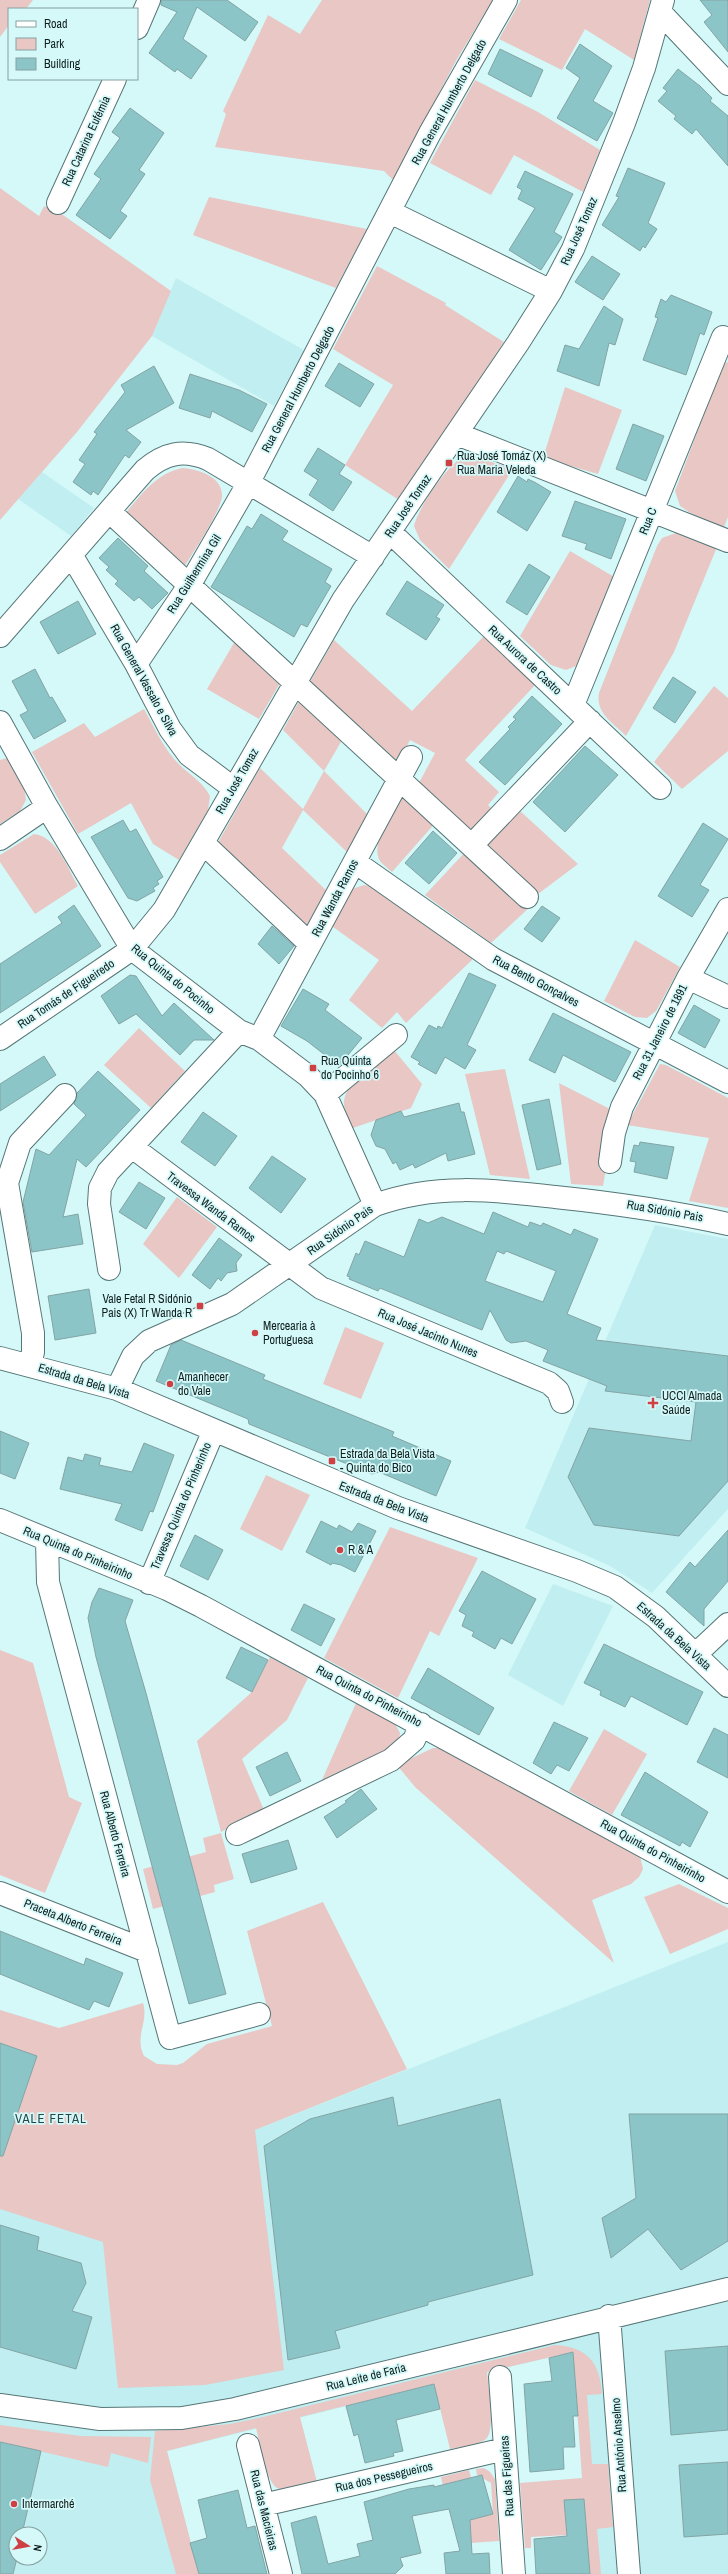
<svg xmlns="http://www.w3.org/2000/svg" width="728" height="2574" font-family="'Archivo Narrow',sans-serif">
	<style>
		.built { fill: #c1eef0; fill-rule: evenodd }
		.green { fill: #e8c7c4 }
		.building { fill: #8cc5c7; stroke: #83a4a5; fill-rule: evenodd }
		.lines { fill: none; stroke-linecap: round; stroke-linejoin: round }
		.minor-casing { stroke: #567677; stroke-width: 24 }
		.minor { stroke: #fff; stroke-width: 22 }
		.poi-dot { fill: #cf4044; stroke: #d5f9f9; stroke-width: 1.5 }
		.labels { text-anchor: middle; stroke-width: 3.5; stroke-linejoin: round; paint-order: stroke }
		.street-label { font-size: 12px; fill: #101e1e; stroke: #d5f9f9 }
		.poi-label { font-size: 12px; fill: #101e1e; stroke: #d5f9f9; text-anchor: start }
		.neighbourhood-label { font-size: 13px; letter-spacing: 1px; fill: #274647; stroke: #d5f9f9 }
	</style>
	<rect width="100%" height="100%" fill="#d5f9f9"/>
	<path class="built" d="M 176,278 L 304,350 L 274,406 L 152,336 Z
		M 42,472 L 94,508 L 71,536 L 18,499 Z
		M 655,1225 L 728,1239 L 728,1509 L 652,1593 L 610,1566 L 525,1528 Z
		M 553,1584 L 613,1606 L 563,1706 L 508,1675 Z
		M 728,1942 L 728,2574 L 590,2574 L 573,2352 L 434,2384 L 167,2451 L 199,2574 L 0,2574 L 0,2010 L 43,2023 L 255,2130 ZM 16,2534 L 40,2534 L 40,2558 L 16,2558 Z"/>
	<path class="green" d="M 0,0 L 33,0 L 26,9 L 9,9 L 9,25 L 0,37 Z
		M 322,0 L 493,0 L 457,59 L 393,180 L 384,171 L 215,147 L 226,114 L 223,111 L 268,15 L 300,34 Z
		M 521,0 L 650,0 L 634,60 L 585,29 L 562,70 L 499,39 Z
		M 475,80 L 538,112 L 600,150 L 583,192 L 514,155 L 491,195 L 430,163 Z
		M 0,188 L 39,216 L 44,206 L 63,215 L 171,291 L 152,336 L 77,432 L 0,520 Z
		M 209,197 L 367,229 L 336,288 L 193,235 Z
		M 377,266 L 446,303 L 445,305 L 504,342 L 399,500 L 345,465 L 393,385 L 333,349 Z
		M 728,362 L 728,517 L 724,527 L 698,518 L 680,506 L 675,491 L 723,364 Z
		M 565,387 L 622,410 L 598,474 L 543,458 Z
		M 466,455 L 474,456 L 513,469 L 449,569 L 420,540 L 414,526 C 418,508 449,462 466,455 Z
		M 183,468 C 197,469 222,476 222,495 C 223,508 191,556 182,570 L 122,517 C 140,497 155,473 183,468 Z
		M 676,533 L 717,547 L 674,652 L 626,736 C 614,724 595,713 599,693 L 657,546 L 662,538 Z
		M 570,551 L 616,578 L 581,664 L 566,670 L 551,665 L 520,636 Z
		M 238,636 L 283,678 L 259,719 L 207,689 Z
		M 484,636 L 535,685 L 465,760 L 499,792 L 488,805 L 496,813 L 472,838 L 415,780 L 420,781 L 435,753 L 410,740 L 395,769 L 307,687 L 334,640 L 412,711 Z
		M 714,686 L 728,698 L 728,751 L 682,789 L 654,762 Z
		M 302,696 L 345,735 L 324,771 L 369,816 L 349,854 L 303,810 L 282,848 L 328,892 L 307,932 L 215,848 L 260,768 L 303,809 L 324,771 L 283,730 Z
		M 144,709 C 154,727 162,745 175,760 C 186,773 202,780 210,796 L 208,810 L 179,860 L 153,844 L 131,803 L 78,834 L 32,752 L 84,723 L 95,737 Z
		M 7,758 L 24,787 L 26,800 L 20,811 L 0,824 L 0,760 Z
		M 405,790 L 437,821 L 392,872 C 387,867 379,863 378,856 C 373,839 396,805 405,790 Z
		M 519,810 L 578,864 L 534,897 L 479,845 Z
		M 34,834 C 57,837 67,867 78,886 L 35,914 L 0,862 L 0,855 Z
		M 468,849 L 530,907 L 491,943 L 425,895 Z
		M 364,885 L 371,886 L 472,956 L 472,960 L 406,1023 L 397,1012 L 382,1028 L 349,1000 L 379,960 L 329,924 L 352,889 Z
		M 635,940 L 680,967 L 656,1011 L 647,1018 L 635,1017 L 604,1001 Z
		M 139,1028 L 185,1071 L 151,1108 L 104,1065 Z
		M 394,1050 L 422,1084 L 411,1108 L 353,1128 C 346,1113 339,1103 349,1088 Z
		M 660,1064 L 666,1065 L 728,1098 L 728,1208 L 689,1201 L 709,1138 L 627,1125 Z
		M 505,1069 L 530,1179 L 490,1175 L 465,1074 Z
		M 559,1083 L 610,1109 L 599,1168 L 606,1169 L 603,1186 L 571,1184 Z
		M 177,1197 L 217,1227 L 179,1278 L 143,1244 Z
		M 345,1327 L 384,1343 L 361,1399 L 323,1384 Z
		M 266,1475 L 310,1495 L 282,1551 L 240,1529 Z
		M 390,1527 L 478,1558 L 439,1636 L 430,1631 L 398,1698 L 324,1658 Z
		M 0,1650 L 33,1663 L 69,1797 L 82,1803 L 45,1893 L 0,1875 Z
		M 270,1657 L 308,1678 L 287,1720 L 242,1759 L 264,1810 L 221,1832 L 197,1741 L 252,1692 Z
		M 356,1703 L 395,1724 L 400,1733 L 398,1743 L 392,1750 L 318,1789 Z
		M 604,1729 L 647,1754 L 612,1815 L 569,1791 Z
		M 433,1748 L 440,1748 L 640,1856 L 643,1869 L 639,1877 L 631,1884 L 592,1900 L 614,1963 L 415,1787 L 397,1765 Z
		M 221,1833 L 234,1879 L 214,1885 L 215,1892 L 153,1909 L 143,1869 L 206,1852 L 203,1838 Z
		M 679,1884 L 728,1908 L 728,1929 L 670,1954 L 644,1897 Z
		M 323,1902 L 407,2069 L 255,2130 L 284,2370 L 205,2385 L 118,2388 L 103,2242 L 0,2209 L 0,2010 L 59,2028 L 143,2003 C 149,2023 134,2035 144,2056 L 157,2064 L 177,2065 L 183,2063 L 207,2044 L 272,2026 L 247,1931 Z
		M 555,2345 C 588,2347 600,2363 602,2394 L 587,2395 L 592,2464 L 608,2464 L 613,2527 L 597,2529 L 601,2574 L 590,2574 L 587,2541 L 567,2535 L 531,2537 L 531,2548 L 525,2548 L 520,2483 L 582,2478 L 573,2352 L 487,2372 C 488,2386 496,2430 486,2439 C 478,2446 460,2447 450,2449 L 434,2384 L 300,2417 L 317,2482 C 306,2484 291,2491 280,2489 C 266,2487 260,2442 256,2428 L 167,2451 L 199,2574 L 176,2574 L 150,2480 L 155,2431 L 230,2424 L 263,2417 Z
		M 0,2425 L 81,2436 L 151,2437 L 148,2463 L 111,2453 L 108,2467 L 0,2442 Z
		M 484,2468 L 490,2472 L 495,2479 L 499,2541 L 471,2543 L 467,2520 L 493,2514 L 491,2483 L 477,2475 L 476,2469 Z
		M 469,2470 L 471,2478 L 463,2527 L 454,2530 L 441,2477 Z"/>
	<path class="building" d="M 161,0 L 227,0 L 258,22 L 245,41 L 197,7 L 183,39 L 207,56 L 191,79 L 177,69 L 175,72 L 149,53 L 177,12 L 161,5 Z
		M 700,0 L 728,0 L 728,52 L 704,22 L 712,15 Z
		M 580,44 L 612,66 L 593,101 L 613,113 L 597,141 L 557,118 L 580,78 L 566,68 Z
		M 500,49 L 543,70 L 531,97 L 488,74 Z
		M 678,69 L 700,86 L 712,98 L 710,101 L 728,116 L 728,166 L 696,129 L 692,134 L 674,119 L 676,116 L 658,101 L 667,91 L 663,88 Z
		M 130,108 L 164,133 L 139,170 L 145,174 L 120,211 L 127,216 L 110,239 L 76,215 L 101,179 L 94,174 L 120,138 L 112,132 Z
		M 628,168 L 665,183 L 648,223 L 657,229 L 645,248 L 643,246 L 640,251 L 602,225 L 619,197 L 616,196 Z
		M 525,171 L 573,194 L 554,232 L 562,237 L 541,270 L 509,250 L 535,208 L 518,199 L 522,190 L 517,187 Z
		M 592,256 L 620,274 L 603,300 L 575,282 Z
		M 671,295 L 712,312 L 704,335 L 700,333 L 686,375 L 643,360 L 658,318 L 655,317 L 661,299 L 666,302 Z
		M 604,306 L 623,319 L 615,345 L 609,343 L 599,386 L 557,371 L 565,345 L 579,349 Z
		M 339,363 L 374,384 L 360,407 L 325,386 Z
		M 154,366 L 174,403 L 126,430 L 141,442 L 129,458 L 125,455 L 98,495 L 93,491 L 91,495 L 73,482 L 85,464 L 79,460 L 97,434 L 94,432 L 125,392 L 121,385 Z
		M 190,374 L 239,390 L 267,404 L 252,432 L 212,411 L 210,418 L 179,408 Z
		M 633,424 L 664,436 L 646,481 L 616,469 Z
		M 318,448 L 345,465 L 339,474 L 352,482 L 333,511 L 309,495 L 318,480 L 304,471 Z
		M 518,476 L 527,482 L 528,479 L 536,483 L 551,492 L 527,531 L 497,512 Z
		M 575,501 L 626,519 L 611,559 L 585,549 L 587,544 L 562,536 Z
		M 261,514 L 288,531 L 282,540 L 332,569 L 325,582 L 331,586 L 307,627 L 301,624 L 294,637 L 211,587 L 247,526 L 252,529 Z
		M 118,538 L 148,566 L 144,571 L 168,593 L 152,609 L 139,597 L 134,601 L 115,584 L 118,581 L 106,570 L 109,567 L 99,558 Z
		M 529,564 L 550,577 L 527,615 L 506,602 Z
		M 407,581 L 444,605 L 436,617 L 440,619 L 426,640 L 386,614 Z
		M 78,601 L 96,634 L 58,654 L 40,622 Z
		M 35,669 L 50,698 L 52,697 L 66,721 L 34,739 L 20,715 L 28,711 L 12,681 Z
		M 673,677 L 696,692 L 675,723 L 653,708 Z
		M 532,696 L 562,724 L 505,785 L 479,762 L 510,729 L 508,727 L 516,719 L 513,717 Z
		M 585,746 L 618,775 L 565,832 L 533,802 Z
		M 123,820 L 130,832 L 136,829 L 163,877 L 157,881 L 159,884 L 153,888 L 155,891 L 137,901 L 128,898 L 91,837 Z
		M 703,823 L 728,839 L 700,885 L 709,890 L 692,917 L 658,896 Z
		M 433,831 L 457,853 L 429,884 L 405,863 Z
		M 74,905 L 101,946 L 0,1013 L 0,964 L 62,923 L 58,917 Z
		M 542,906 L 560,918 L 542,942 L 524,929 Z
		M 272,926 L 294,946 L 279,964 L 258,944 Z
		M 469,973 L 496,985 L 467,1045 L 476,1050 L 465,1069 L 445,1057 L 436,1074 L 418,1064 L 420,1062 L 411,1057 L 429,1025 L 437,1029 L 438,1026 L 442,1028 Z
		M 130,975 L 136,976 L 162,1016 L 174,1003 L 214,1040 L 194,1040 L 180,1055 L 136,1014 L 119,1024 L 101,996 Z
		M 303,989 L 329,1004 L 325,1010 L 362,1038 L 339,1066 L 307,1041 L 281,1026 Z
		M 694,1005 L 720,1020 L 705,1048 L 678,1033 Z
		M 553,1013 L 631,1052 L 615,1082 L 563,1055 L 555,1073 L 529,1060 Z
		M 44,1056 L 56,1075 L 0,1111 L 0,1084 Z
		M 98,1071 L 140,1110 L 86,1167 L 77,1159 L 63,1217 L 78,1214 L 83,1244 L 32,1252 L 23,1202 L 36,1149 L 49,1155 L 86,1115 L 74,1104 L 77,1093 Z
		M 549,1099 L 561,1164 L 537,1170 L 522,1105 Z
		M 459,1103 L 461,1112 L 464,1112 L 475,1154 L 448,1161 L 446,1153 L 415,1168 L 413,1164 L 400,1170 L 396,1162 L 393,1164 L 385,1149 L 376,1146 L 371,1135 L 376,1120 L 401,1111 L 404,1117 Z
		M 203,1112 L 237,1136 L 215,1166 L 181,1142 Z
		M 640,1142 L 674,1147 L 667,1179 L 634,1172 L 636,1162 L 630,1161 L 634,1145 L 639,1146 Z
		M 272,1156 L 306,1179 L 281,1213 L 249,1188 Z
		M 139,1182 L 165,1198 L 146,1229 L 119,1212 Z
		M 493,1212 L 528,1227 L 530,1222 L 541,1226 L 543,1223 L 571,1235 L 574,1229 L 598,1239 L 567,1314 L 601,1328 L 596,1340 L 728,1356 L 728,1481 L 679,1536 L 594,1525 L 568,1477 L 589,1428 L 691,1441 L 696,1402 L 605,1391 L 607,1386 L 543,1361 L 548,1350 L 526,1341 L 511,1343 L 506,1340 L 490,1310 L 482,1330 L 380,1288 L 378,1291 L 349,1279 L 350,1277 L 347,1276 L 356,1253 L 359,1255 L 365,1241 L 404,1257 L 419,1219 L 428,1223 L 442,1217 L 484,1234 ZM 497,1251 L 504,1254 L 506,1251 L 556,1271 L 543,1302 L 485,1281 Z
		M 219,1238 L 242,1255 L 236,1263 L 237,1271 L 227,1273 L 221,1281 L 218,1278 L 210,1289 L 192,1275 Z
		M 89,1289 L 96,1333 L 55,1340 L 48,1296 Z
		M 181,1340 L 265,1375 L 263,1379 L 394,1432 L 392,1436 L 451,1461 L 436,1496 L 379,1472 L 372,1474 L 293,1442 L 249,1424 L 248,1419 L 156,1381 L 171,1345 Z
		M 0,1431 L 29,1443 L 15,1479 L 0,1473 Z
		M 144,1443 L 174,1455 L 153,1512 L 150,1511 L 142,1531 L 115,1520 L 122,1504 L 60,1489 L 68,1457 L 83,1461 L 85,1454 L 101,1458 L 99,1465 L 132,1472 Z
		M 321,1521 L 337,1529 L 339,1525 L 352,1532 L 358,1523 L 376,1531 L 355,1572 L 341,1565 L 332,1563 L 331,1565 L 306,1552 Z
		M 728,1530 L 728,1581 L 704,1609 L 704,1626 L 666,1592 L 690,1562 L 695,1567 Z
		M 195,1535 L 223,1550 L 208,1580 L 180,1566 Z
		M 482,1571 L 536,1599 L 512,1644 L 501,1638 L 495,1649 L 472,1636 L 474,1632 L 462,1626 L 466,1615 L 459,1611 Z
		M 99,1588 L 133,1600 L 125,1621 L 146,1693 L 226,1994 L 189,2004 L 96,1657 L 88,1618 L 92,1602 Z
		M 304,1604 L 335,1619 L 321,1646 L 291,1630 Z
		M 604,1644 L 703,1692 L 687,1725 L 631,1696 L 625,1707 L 600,1695 L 601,1691 L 584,1683 Z
		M 241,1647 L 268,1660 L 252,1692 L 226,1678 Z
		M 428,1668 L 494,1708 L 479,1735 L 411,1698 Z
		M 554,1722 L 588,1738 L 569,1771 L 557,1765 L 551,1774 L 533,1763 Z
		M 714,1728 L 728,1735 L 728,1778 L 697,1762 Z
		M 287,1752 L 301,1781 L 270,1796 L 256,1767 Z
		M 645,1772 L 708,1812 L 690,1847 L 682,1842 L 680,1846 L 621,1815 Z
		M 361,1789 L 377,1809 L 337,1838 L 324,1817 L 347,1802 L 345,1801 Z
		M 288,1840 L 297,1869 L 251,1883 L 242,1854 Z
		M 0,1931 L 84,1965 L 86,1958 L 123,1973 L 109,2007 L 94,2001 L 89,2010 L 0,1974 Z
		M 0,2043 L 37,2056 L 3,2156 L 0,2156 Z
		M 393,2097 L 398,2126 L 500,2099 L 533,2275 L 428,2302 L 428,2305 L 335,2331 L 340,2348 L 288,2360 L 264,2146 L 310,2119 Z
		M 629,2114 L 728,2114 L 728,2241 L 681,2270 L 648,2229 L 611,2258 L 602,2218 L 636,2198 Z
		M 0,2225 L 39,2237 L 37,2250 L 81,2263 L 86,2283 L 72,2311 L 92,2317 L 76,2369 L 0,2347 Z
		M 728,2346 L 728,2430 L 671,2435 L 665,2351 Z
		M 573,2352 L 578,2416 L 573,2416 L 575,2447 L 563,2447 L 564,2469 L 530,2472 L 524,2384 L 552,2381 L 549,2358 Z
		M 434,2384 L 440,2409 L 396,2420 L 403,2451 L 393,2453 L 394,2456 L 365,2463 L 358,2434 L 354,2436 L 346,2406 Z
		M 0,2442 L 41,2451 L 22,2534 L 16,2534 L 17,2558 L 13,2574 L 0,2574 Z
		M 728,2462 L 728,2534 L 684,2537 L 679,2465 Z
		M 482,2475 L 493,2514 L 470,2520 L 472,2554 L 489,2553 L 490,2574 L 446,2574 L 444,2553 L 460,2551 L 449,2509 L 412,2516 L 421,2553 L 400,2558 L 403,2566 L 395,2574 L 302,2574 L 291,2523 L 316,2516 L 328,2564 L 360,2556 L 357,2544 L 373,2540 L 364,2502 L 409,2489 L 434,2485 L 434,2487 Z
		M 238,2490 L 247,2528 L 255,2526 L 267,2574 L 199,2574 L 190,2543 L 207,2538 L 198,2500 Z
		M 584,2499 L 590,2574 L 536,2574 L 534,2539 L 567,2536 L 564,2500 Z"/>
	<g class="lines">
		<g class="minor-casing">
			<path id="minor" d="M 660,12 L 728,84
				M 137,28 L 149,0
				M 58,203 L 115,79
				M 390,212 L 551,291
				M 457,434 L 728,541
				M 110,512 L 527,897
				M 390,532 L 660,788
				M 72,556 L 136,664 L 170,729 L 189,755 L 233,788
				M 0,636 L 145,470 C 165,453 183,449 208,459 L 373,557
				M 136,664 L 190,584 L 249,482 L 430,133 L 506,0
				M 573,705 L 723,337
				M 0,722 L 47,807 L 132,949 L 239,1031 L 259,1039 L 308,1076 L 325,1094 L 375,1205
				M 0,839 L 47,807
				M 203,843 L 310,944
				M 472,845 L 590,721
				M 355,862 L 493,959 L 728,1082
				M 688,978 L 728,997
				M 0,1039 L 132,949 L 164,910 L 343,600 L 518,343 L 551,291 L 573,249 L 624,123 L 644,68 L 663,0
				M 259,1039 L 411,757
				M 325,1094 L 396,1035
				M 132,1147 L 321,1288 L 549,1383 L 558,1391 L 562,1402
				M 610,1162 L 614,1133 L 622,1107 L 688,978 L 728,909
				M 109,1269 L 99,1204 L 100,1188 L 108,1172 L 239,1031
				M 0,1358 L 117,1389 L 398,1508 L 577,1571 L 615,1587 L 656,1617 L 728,1686
				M 30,1365 L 33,1352 L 33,1333 L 7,1183 L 20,1143 L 65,1095
				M 117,1389 L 133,1356 L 149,1341 L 232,1304 L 375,1205 C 434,1183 494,1190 555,1197 C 613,1203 670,1211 728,1224
				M 0,1520 L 167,1589 L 201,1606 L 728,1892
				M 47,1540 L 48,1582 L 170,2038 L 259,2014
				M 149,1583 L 214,1430
				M 696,1654 L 728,1624
				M 237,1834 L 391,1760 L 414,1740 L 421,1724
				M 0,1893 L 147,1951
				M 609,2316 L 629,2574
				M 500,2377 L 514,2574
				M 0,2405 L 100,2419 L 182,2418 L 235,2409 L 728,2289
				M 248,2445 L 281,2574
				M 263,2505 L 505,2449"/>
		</g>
		<use href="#minor" class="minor"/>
	</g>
	<g class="poi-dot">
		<rect x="445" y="459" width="8" height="8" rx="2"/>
		<rect x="309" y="1064" width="8" height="8" rx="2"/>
		<rect x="196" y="1302" width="8" height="8" rx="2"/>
		<circle cx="255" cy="1333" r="4"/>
		<circle cx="170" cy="1384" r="4"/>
		<path d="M651 1397h4v4h4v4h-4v4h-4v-4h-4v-4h4z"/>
		<rect x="328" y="1457" width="8" height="8" rx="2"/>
		<circle cx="340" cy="1550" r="4"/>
		<circle cx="14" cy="2504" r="4"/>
	</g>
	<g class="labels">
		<g class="street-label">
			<text transform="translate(449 102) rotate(-61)" y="4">Rua General Humberto Delgado</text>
			<text transform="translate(86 141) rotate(-65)" y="4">Rua Catarina Eufémia</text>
			<text transform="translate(579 231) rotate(-66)" y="4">Rua José Tomaz</text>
			<text transform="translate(298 389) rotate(-62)" y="4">Rua General Humberto Delgado</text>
			<text transform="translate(408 506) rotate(-56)" y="4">Rua José Tomaz</text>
			<text transform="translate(648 521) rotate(-68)" y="4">Rua C</text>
			<text transform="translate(194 574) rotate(-58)" y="4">Rua Guilhermina Gil</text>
			<text transform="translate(525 660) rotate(43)" y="4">Rua Aurora de Castro</text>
			<text transform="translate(144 680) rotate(61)" y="4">Rua General Vassalo e Silva</text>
			<text transform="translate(237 781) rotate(-60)" y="4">Rua José Tomaz</text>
			<text transform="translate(335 898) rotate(-62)" y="4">Rua Wanda Ramos</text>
			<text transform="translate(173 979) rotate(39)" y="4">Rua Quinta do Pocinho</text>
			<text transform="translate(536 981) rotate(28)" y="4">Rua Bento Gonçalves</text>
			<text transform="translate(66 994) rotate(-34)" y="4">Rua Tomás de Figueiredo</text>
			<text transform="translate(660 1032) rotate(-63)" y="4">Rua 31 Janeiro de 1891</text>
			<text transform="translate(211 1207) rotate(37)" y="4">Travessa Wanda Ramos</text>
			<text transform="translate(665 1211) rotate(10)" y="4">Rua Sidónio Pais</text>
			<text transform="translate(340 1230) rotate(-35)" y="4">Rua Sidónio Pais</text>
			<text transform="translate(428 1333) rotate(23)" y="4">Rua José Jacinto Nunes</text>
			<text transform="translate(84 1381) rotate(17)" y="4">Estrada da Bela Vista</text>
			<text transform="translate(384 1502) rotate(21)" y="4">Estrada da Bela Vista</text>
			<text transform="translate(181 1506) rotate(-67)" y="4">Travessa Quinta do Pinherinho</text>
			<text transform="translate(78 1553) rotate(23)" y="4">Rua Quinta do Pinheirinho</text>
			<text transform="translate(674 1636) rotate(42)" y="4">Estrada da Bela Vista</text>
			<text transform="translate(369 1696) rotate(28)" y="4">Rua Quinta do Pinheirinho</text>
			<text transform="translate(115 1834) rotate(75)" y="4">Rua Alberto Ferreira</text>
			<text transform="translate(653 1851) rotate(29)" y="4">Rua Quinta do Pinheirinho</text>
			<text transform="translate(73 1922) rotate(22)" y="4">Praceta Alberto Ferreira</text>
			<text transform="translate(366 2377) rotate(-14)" y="4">Rua Leite de Faria</text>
			<text transform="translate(619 2445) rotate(-94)" y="4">Rua António Anselmo</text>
			<text transform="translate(507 2476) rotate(-94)" y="4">Rua das Figueiras</text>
			<text transform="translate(384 2477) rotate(-13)" y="4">Rua dos Pessegueiros</text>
			<text transform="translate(264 2510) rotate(76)" y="4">Rua das Macieiras</text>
		</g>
		<g class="poi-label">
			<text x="457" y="460">Rua José Tomáz (X)<tspan x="457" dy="14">Rua Maria Veleda</tspan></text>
			<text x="321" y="1065">Rua Quinta<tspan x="321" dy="14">do Pocinho 6</tspan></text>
			<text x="192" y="1303" text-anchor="end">Vale Fetal R Sidónio<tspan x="192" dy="14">Pais (X) Tr Wanda R</tspan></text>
			<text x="263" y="1330">Mercearia à<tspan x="263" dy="14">Portuguesa</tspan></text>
			<text x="178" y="1381">Amanhecer<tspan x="178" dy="14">do Vale</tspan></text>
			<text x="662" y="1400">UCCI Almada<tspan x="662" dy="14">Saúde</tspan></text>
			<text x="340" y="1458">Estrada da Bela Vista<tspan x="340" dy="14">- Quinta do Bico</tspan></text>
			<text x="348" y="1554">R &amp; A</text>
			<text x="22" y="2508">Intermarché</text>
		</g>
		<g class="neighbourhood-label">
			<text x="51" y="2123">VALE FETAL</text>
		</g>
	</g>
	<rect x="8" y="8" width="130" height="72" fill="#d5f9f9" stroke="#86a1a1"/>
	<rect x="16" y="21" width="20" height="6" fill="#ffffff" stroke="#86a1a1"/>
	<text x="44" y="28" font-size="12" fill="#101e1e">Road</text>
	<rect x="16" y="38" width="20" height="12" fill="#e8c7c4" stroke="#86a1a1"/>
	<text x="44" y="48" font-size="12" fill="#101e1e">Park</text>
	<rect x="16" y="58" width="20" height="12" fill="#8cc5c7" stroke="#86a1a1"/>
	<text x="44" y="68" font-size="12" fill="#101e1e">Building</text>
	<g transform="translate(28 2546) rotate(101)"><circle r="19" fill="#d5f9f9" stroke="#86a1a1"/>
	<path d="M0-3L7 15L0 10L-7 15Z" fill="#cf4044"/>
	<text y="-6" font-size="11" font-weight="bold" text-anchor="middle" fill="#101e1e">N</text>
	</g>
</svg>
